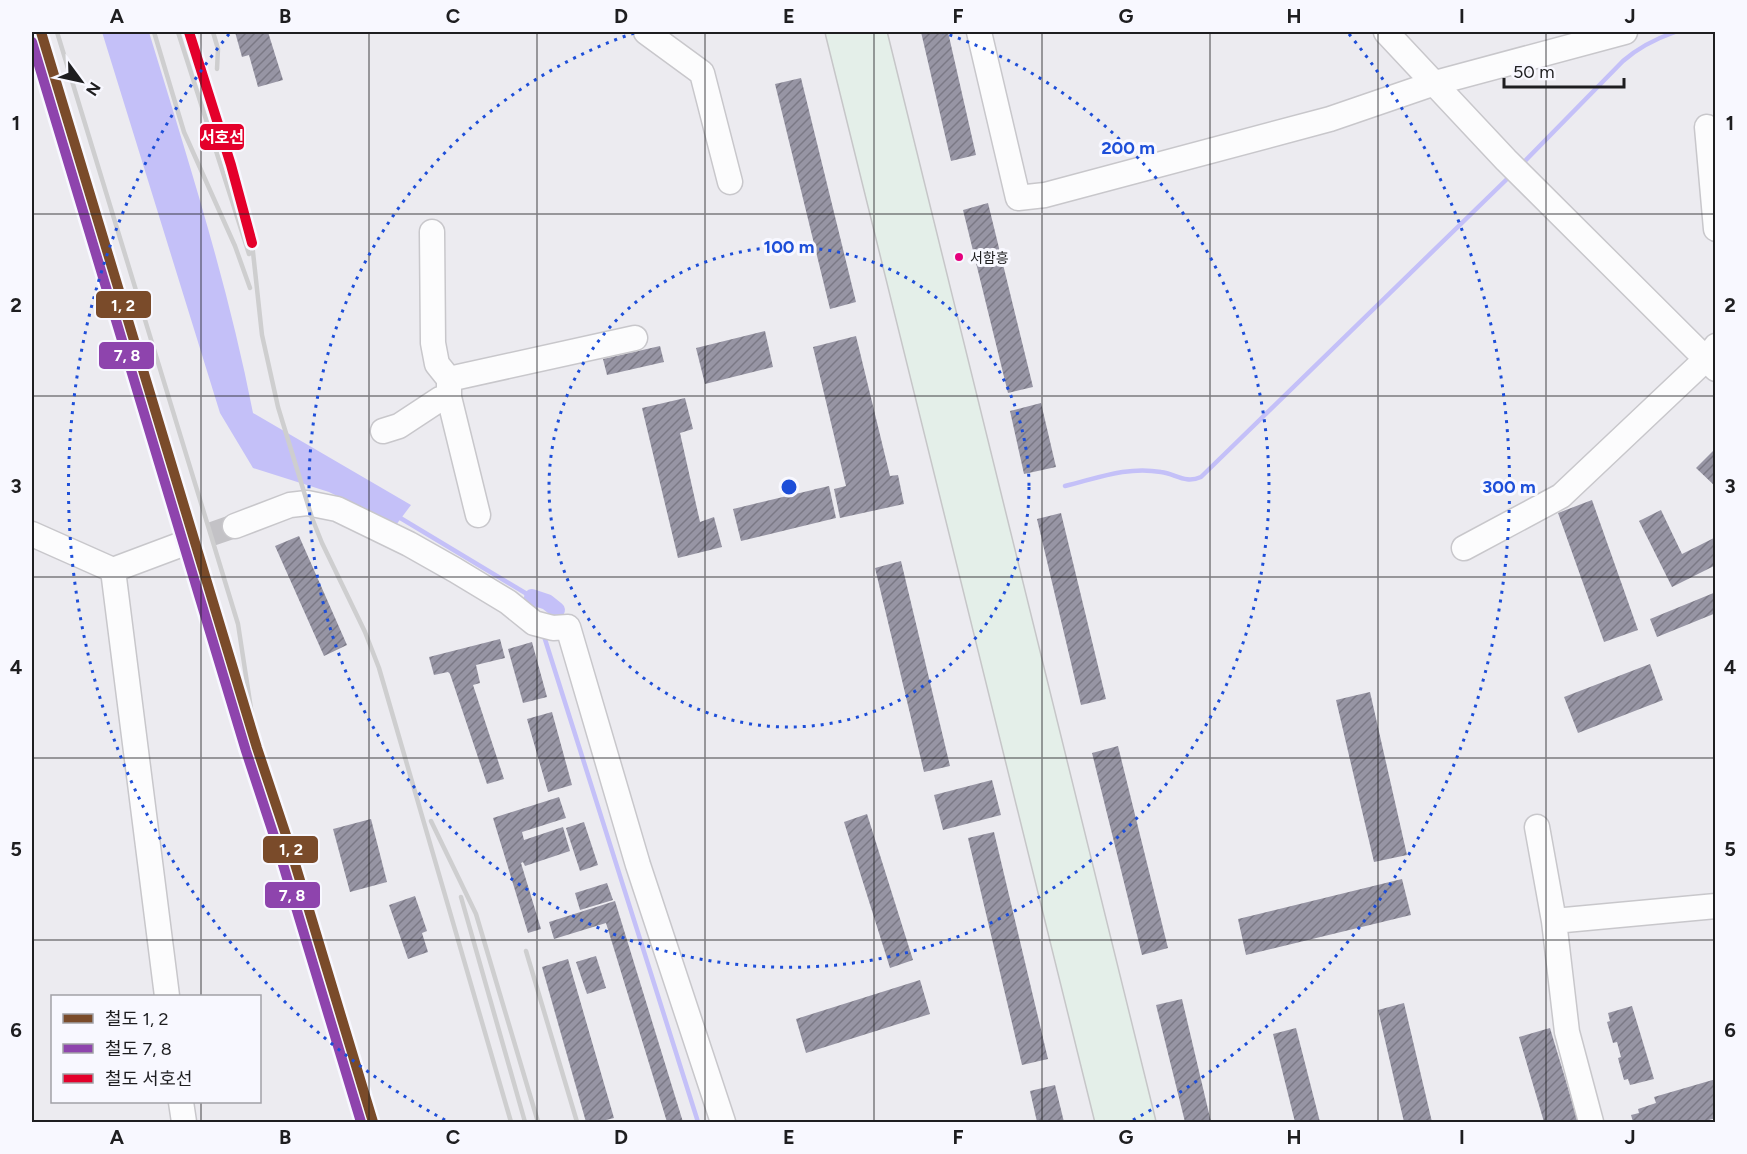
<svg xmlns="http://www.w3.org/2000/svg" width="1747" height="1154" font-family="Figtree,'Noto Sans KR',sans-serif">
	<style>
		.water { fill: #c4c0f8 }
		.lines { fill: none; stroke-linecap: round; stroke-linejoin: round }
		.stream { stroke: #c4c0f8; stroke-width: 4.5 }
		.canal { stroke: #c4c0f8; stroke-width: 16 }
		.building { fill: url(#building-hatch) }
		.minor-tunnel { stroke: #c3c2c6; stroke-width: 24; stroke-dasharray: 24 12; stroke-linecap: butt }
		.minor-casing { stroke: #c8c7cb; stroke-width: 27 }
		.major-casing { stroke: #c6c6c8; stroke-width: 33 }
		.minor { stroke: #fcfcfd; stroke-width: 24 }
		.major { stroke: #e4efe9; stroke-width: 30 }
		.rail { stroke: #cececf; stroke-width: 4.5 }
		.rail-1-casing { stroke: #f8f8ff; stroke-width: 15 }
		.rail-2-casing { stroke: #f8f8ff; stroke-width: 15 }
		.rail-3-casing { stroke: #f8f8ff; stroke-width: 15 }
		.rail-1 { stroke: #7a4b2a; stroke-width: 10 }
		.rail-2 { stroke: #8e44ad; stroke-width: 10 }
		.rail-3 { stroke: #e4002b; stroke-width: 10 }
		.grid { fill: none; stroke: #1e1e20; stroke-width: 1.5; stroke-opacity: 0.55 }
		.ring { fill: none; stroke: #1d4ed8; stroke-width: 3; stroke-dasharray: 3 6 }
		.bus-dot { fill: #e5007d; stroke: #f8f8ff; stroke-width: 2 }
		.labels { text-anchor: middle; stroke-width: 6; stroke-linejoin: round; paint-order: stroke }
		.bus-label { font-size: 14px; fill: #1e1e20; stroke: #f8f8ff; text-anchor: start }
		.centre { fill: #1d4ed8; stroke: #f8f8ff; stroke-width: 3 }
		.ring-label { font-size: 18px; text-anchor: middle; font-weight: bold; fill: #1d4ed8; stroke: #f8f8ff; stroke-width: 6; stroke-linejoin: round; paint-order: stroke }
		.line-badge { stroke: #f8f8ff; stroke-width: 2 }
		.badge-label { font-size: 16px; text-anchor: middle; font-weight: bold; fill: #fff }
		.neatline { fill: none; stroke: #1e1e20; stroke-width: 2 }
		.grid-label { font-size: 20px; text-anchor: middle; font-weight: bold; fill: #1e1e20 }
	</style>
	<defs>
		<pattern id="building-hatch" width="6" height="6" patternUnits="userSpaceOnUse" patternTransform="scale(1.5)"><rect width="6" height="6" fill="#9795a4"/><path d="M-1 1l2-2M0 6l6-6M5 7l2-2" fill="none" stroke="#7b7985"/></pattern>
	</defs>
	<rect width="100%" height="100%" fill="#ecebf0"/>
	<path class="water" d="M 102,32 L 149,32 C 187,157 228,284 253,413 L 411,505 L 396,525 L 329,492 L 253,468 L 220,413 Z"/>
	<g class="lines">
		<path class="stream" d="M 1525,161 L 1623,61 C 1639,47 1655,39 1675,32
			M 1065,486 C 1098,478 1127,466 1161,472 C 1176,474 1185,484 1201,477 L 1507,179
			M 397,516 L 532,597 L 537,614
			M 543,633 L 698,1122"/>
		<path class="canal" d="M 532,597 L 547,602 L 557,610"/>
	</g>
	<path class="building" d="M 235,32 L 268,32 L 283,80 L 258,87 L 249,55 L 242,57 Z
		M 921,32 L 948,32 L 976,155 L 951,161 Z
		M 801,78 L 856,302 L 830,309 L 775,84 Z
		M 988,203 L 1033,387 L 1008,393 L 963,210 Z
		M 765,331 L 773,367 L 705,384 L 696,348 Z
		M 856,336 L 890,476 L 898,475 L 904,504 L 840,518 L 834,489 L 846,486 L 813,347 Z
		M 660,346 L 664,362 L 607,375 L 603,359 Z
		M 685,398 L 693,429 L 680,433 L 700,522 L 714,517 L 722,547 L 678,558 L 642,408 Z
		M 1041,403 L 1056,467 L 1024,474 L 1010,411 Z
		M 1716,448 L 1716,487 L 1696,468 Z
		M 829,486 L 836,518 L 741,541 L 733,509 Z
		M 1592,500 L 1638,630 L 1604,642 L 1558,513 Z
		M 1661,510 L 1682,554 L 1716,537 L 1716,565 L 1672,587 L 1639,521 Z
		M 1061,513 L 1106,699 L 1081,705 L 1037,519 Z
		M 299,536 L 347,645 L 324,656 L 275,546 Z
		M 901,561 L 950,766 L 924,772 L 875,568 Z
		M 1716,592 L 1716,613 L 1657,637 L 1650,619 Z
		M 500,639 L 505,658 L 476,665 L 480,683 L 473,685 L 504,779 L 487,784 L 450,674 L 448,672 L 434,675 L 429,657 Z
		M 532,642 L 547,697 L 523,703 L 508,649 Z
		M 1650,664 L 1663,700 L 1578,733 L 1564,697 Z
		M 1370,692 L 1407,855 L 1374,862 L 1336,700 Z
		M 552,712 L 572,785 L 548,792 L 527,719 Z
		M 1118,746 L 1168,948 L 1142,955 L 1092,753 Z
		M 992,780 L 1001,815 L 943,830 L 934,795 Z
		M 559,797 L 566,818 L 522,832 L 524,840 L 563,827 L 570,851 L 525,866 L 523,862 L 521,863 L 541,929 L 528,933 L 493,818 Z
		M 867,814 L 913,960 L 890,968 L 844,822 Z
		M 371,819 L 387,882 L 350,892 L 333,829 Z
		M 584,822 L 598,865 L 580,871 L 566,828 Z
		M 994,832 L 1048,1059 L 1022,1065 L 968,838 Z
		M 1402,879 L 1411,915 L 1246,955 L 1238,919 Z
		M 607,883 L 613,900 L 580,910 L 575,893 Z
		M 415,896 L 427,931 L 422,933 L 428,952 L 408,959 L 389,905 Z
		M 615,901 L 683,1122 L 667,1122 L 606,923 L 554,939 L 549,922 Z
		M 596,956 L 606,988 L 587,994 L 576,962 Z
		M 568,959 L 614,1118 L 598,1122 L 586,1122 L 542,967 Z
		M 920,980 L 930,1014 L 806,1053 L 796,1019 Z
		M 1182,999 L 1211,1122 L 1185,1122 L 1156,1005 Z
		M 1404,1003 L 1432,1122 L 1404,1122 L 1378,1010 Z
		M 1632,1006 L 1654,1079 L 1630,1085 L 1628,1079 L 1624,1080 L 1618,1058 L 1621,1057 L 1617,1042 L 1613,1043 L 1607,1022 L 1610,1021 L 1608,1013 Z
		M 1296,1028 L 1320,1122 L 1295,1122 L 1273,1034 Z
		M 1550,1028 L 1565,1078 L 1578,1122 L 1544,1122 L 1519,1037 Z
		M 1716,1079 L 1716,1118 L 1702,1122 L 1633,1122 L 1631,1115 L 1639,1113 L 1638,1109 L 1656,1103 L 1654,1097 Z
		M 1055,1085 L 1064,1122 L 1037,1122 L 1030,1091 Z"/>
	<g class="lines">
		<path class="minor-tunnel" d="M 177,546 L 235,526"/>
		<g class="minor-casing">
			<path id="minor" d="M 646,32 L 702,73 L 730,182
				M 979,32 L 1018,198 L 1045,195 L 1330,119 L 1435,83 L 1625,32
				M 1386,32 L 1506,160 L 1716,369
				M 1707,127 L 1716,229
				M 432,232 L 433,343 L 437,364 L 449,379 L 449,397 L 478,515
				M 449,379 L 635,338
				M 383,431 L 399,426 L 440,399 L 449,397
				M 235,526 L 290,505 L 307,503 L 337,509 L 409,544 L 455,570 L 508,602 L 534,623 L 553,628 L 568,627 L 638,865 L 723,1122
				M 32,534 L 113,570 L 177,546
				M 1464,548 L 1561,496 L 1706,359 L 1716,346
				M 113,570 L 167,996
				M 1537,827 L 1554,921 L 1567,1032 L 1591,1122
				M 1554,921 L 1716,906
				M 181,1102 L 184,1122"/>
		</g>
		<g class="major-casing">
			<path id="major" d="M 841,32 L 1111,1122
				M 871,32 L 1140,1122"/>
		</g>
		<use href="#minor" class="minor"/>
		<use href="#major" class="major"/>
		<path class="rail" d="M 57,32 L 238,624 L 257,748
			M 154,32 L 184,132 L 235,246 L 250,288
			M 178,32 L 249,254
			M 213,32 L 218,49 L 217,69
			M 252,243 L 262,335 L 278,407 L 312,518 L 322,543 L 365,632 L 379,668 L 511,1122
			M 431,821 L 476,914 L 538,1122
			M 461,897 L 525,1122
			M 526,951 L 577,1122"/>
		<g class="rail-1-casing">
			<path id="rail-1" d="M 41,32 L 257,748 L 289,844 L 373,1122"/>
		</g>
		<g class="rail-2-casing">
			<path id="rail-2" d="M 32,42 L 246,751 L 278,848 L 361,1122"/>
		</g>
		<g class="rail-3-casing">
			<path id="rail-3" d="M 189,32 L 231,165 L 252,243"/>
		</g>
		<use href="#rail-1" class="rail-1"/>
		<use href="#rail-2" class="rail-2"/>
		<use href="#rail-3" class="rail-3"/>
	</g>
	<path class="grid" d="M 201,32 L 201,996M 369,32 L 369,1122M 537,32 L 537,1122M 705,32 L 705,1122M 874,32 L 874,1122M 1042,32 L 1042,1122M 1210,32 L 1210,1122M 1378,32 L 1378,1122M 1546,32 L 1546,1122M 32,214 L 1716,214M 32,396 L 1716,396M 32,577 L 1716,577M 32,758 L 1716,758M 32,940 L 1716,940M 201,1102 L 201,1122"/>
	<g class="ring">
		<circle cx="789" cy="487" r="240"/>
		<path d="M941 32A480 480 0 1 1 637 32"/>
		<path d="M445 1120A720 720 0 0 1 229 34M1349 34A720 720 0 0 1 1133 1120"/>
	</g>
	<circle class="bus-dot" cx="959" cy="257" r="5"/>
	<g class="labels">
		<g class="bus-label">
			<text x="970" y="263">서함흥</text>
		</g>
	</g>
	<circle cx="789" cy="487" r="9" class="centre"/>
	<g class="ring-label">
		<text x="1128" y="154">200 m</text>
		<text x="789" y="253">100 m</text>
		<text x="1509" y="493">300 m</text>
	</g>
	<g class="line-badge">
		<rect x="199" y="123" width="46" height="28" rx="6" fill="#e4002b"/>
		<rect x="95" y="290" width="57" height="29" rx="6" fill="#7a4b2a"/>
		<rect x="98" y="341" width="57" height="29" rx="6" fill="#8e44ad"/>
		<rect x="262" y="835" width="57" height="29" rx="6" fill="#7a4b2a"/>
		<rect x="264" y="881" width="57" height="28" rx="6" fill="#8e44ad"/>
	</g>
	<g class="badge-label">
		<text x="222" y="143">서호선</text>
		<text x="123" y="311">1, 2</text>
		<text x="127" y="361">7, 8</text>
		<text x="291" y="855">1, 2</text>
		<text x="292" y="901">7, 8</text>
	</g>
	<rect width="1747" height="1154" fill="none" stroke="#f8f8ff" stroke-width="66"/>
	<rect x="51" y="995" width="210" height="108" fill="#f8f8ff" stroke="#a1a1a6" stroke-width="1.5"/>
	<rect x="63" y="1014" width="30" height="9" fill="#7a4b2a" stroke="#a1a1a6" stroke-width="1.5"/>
	<text x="105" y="1025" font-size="18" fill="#1e1e20">철도 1, 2</text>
	<rect x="63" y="1044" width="30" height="9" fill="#8e44ad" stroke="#a1a1a6" stroke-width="1.5"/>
	<text x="105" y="1055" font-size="18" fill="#1e1e20">철도 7, 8</text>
	<rect x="63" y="1074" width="30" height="9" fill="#e4002b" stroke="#a1a1a6" stroke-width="1.5"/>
	<text x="105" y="1085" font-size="18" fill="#1e1e20">철도 서호선</text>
	<g transform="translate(81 81) rotate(123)" stroke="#f8f8ff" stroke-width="4.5" paint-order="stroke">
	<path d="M0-4.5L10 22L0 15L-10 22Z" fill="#1e1e20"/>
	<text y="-9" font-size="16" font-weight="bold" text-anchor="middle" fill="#1e1e20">N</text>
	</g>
	<path d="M1504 78v9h120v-9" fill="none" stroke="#1e1e20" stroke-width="3"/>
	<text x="1513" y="78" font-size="18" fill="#1e1e20" stroke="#f8f8ff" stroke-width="4.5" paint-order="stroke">50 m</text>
	<rect x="33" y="33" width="1681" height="1088" class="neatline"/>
	<g class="grid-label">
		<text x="117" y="23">A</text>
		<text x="285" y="23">B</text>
		<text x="453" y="23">C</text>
		<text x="621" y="23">D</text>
		<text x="789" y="23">E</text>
		<text x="958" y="23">F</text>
		<text x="1126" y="23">G</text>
		<text x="1294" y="23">H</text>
		<text x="1462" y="23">I</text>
		<text x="1630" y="23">J</text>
		<text x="16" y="130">1</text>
		<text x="1730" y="130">1</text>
		<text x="16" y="312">2</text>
		<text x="1730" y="312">2</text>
		<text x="16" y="493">3</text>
		<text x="1730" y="493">3</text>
		<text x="16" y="674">4</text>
		<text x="1730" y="674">4</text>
		<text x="16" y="856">5</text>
		<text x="1730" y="856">5</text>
		<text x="16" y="1037">6</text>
		<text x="1730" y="1037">6</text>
		<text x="117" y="1144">A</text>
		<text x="285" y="1144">B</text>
		<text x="453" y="1144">C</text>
		<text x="621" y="1144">D</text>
		<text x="789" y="1144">E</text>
		<text x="958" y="1144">F</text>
		<text x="1126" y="1144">G</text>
		<text x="1294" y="1144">H</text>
		<text x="1462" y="1144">I</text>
		<text x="1630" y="1144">J</text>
	</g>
</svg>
